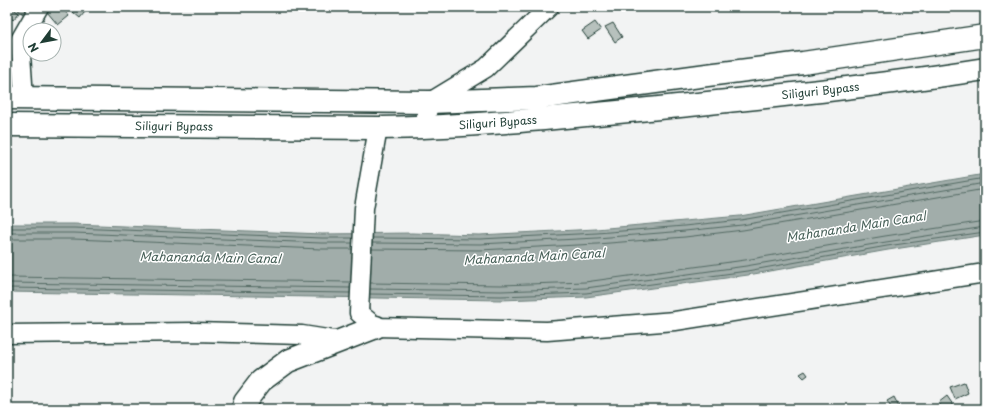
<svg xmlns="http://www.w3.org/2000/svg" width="992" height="416" font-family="'Playpen Sans',sans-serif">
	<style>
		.water { fill: #a1adaa; stroke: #6d807b }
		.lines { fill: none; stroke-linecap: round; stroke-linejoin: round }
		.shore { stroke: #536a63; stroke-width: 1 }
		.building { fill: #b7c1bd; stroke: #1f3d34 }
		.minor-casing { stroke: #1f3d34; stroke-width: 21 }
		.tertiary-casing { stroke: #1f3d34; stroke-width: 25 }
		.trunk-casing { stroke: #1f3d34; stroke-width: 25 }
		.minor { stroke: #fff; stroke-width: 18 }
		.tertiary { stroke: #fff; stroke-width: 22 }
		.trunk { stroke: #fff; stroke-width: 22 }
		.labels { text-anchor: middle; stroke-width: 3; stroke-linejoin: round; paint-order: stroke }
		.street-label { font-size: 11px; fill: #1f3d34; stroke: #fff }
		.water-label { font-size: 12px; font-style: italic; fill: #465f57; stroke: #fff }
	</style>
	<rect width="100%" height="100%" fill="#f2f3f3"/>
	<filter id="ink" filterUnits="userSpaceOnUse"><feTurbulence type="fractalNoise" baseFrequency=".025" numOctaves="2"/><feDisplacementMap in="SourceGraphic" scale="8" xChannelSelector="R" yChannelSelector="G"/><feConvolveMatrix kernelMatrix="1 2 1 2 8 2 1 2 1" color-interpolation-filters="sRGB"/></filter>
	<g filter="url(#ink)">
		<path class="water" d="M 985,174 L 985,235 L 888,250 L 748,275 L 586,297 L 501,300 L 7,292 L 7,224 L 74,224 L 322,234 L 412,233 L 479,235 L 596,229 L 740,216 Z"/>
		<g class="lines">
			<path class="shore" d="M 7,228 L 74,228 L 322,238 L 353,238
				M 7,233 L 74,233 L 321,243 L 352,243
				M 373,238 L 480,239 L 597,233 L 684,226 L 741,220 L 985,178
				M 7,239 L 73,239 L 321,249 L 352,249
				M 372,243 L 480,244 L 597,238 L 685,231 L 742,225 L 985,183
				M 372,249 L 480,250 L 597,244 L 685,237 L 743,230 L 985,189
				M 7,277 L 350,282
				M 7,283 L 350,288
				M 370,283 L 501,285 L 585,282 L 745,260 L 885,236 L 985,221
				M 7,288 L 350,293
				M 370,289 L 501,291 L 586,288 L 746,266 L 886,242 L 985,227
				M 370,294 L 501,296 L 586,293 L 747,271 L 887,246 L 985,232"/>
		</g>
		<path class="building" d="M 8,7 L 11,7 L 19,13 L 13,20 L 7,14 Z
			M 15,7 L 30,7 L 24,15 Z
			M 53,7 L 62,7 L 69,16 L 58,25 L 47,12 Z
			M 67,7 L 89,7 L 80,18 Z
			M 595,22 L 601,30 L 588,39 L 582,31 Z
			M 613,23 L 622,37 L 615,42 L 605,27 Z
			M 805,371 L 808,375 L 804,378 L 800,374 Z
			M 964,382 L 968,393 L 955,399 L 950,387 Z
			M 947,396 L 956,409 L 943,409 L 938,403 Z
			M 894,397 L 900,409 L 892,409 L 887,401 Z"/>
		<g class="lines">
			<g class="minor-casing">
				<path id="minor" d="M 24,98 L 20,40 L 39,7
					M 423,127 L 430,102 L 486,68 L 549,7
					M 378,128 L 364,208 L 359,313 L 376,327 L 547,331 L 675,321 L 985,273
					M 7,334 L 195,332 L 302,335 L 340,341"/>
			</g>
			<g class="tertiary-casing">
				<path id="tertiary" d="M 243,409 L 245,402 L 261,381 L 288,361 L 376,327"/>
			</g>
			<g class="trunk-casing">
				<g id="trunk">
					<path d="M 7,98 L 430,102 L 537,98 L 707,75 L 803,63 L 985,36"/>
					<path id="s1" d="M 7,125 L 378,128 C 472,127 566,117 659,108 C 768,97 877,86 985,69"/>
				</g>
			</g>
			<use href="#minor" class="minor"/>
			<use href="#tertiary" class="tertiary"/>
			<use href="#trunk" class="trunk"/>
		</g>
	</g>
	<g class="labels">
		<g class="street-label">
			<text dy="4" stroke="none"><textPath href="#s1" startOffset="815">Siliguri Bypass</textPath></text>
			<text dy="4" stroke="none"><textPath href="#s1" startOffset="491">Siliguri Bypass</textPath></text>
			<text dy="4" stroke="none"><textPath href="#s1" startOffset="167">Siliguri Bypass</textPath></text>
		</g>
		<g class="water-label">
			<text transform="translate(856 227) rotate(-9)" y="4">Mahananda Main Canal</text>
			<text transform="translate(534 257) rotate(-3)" y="4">Mahananda Main Canal</text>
			<text transform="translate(210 258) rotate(1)" y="4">Mahananda Main Canal</text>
		</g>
	</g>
	<rect width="992" height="416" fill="none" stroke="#fff" stroke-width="24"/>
	<rect x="12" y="12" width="968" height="392" fill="none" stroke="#1f3d34" stroke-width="1.5" filter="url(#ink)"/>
	<g transform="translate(42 42) rotate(238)"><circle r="19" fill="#ffffff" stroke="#a5b1ae"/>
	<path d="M0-3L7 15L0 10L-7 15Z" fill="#1f3d34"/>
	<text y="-6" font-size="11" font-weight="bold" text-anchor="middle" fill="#1f3d34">N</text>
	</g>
</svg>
